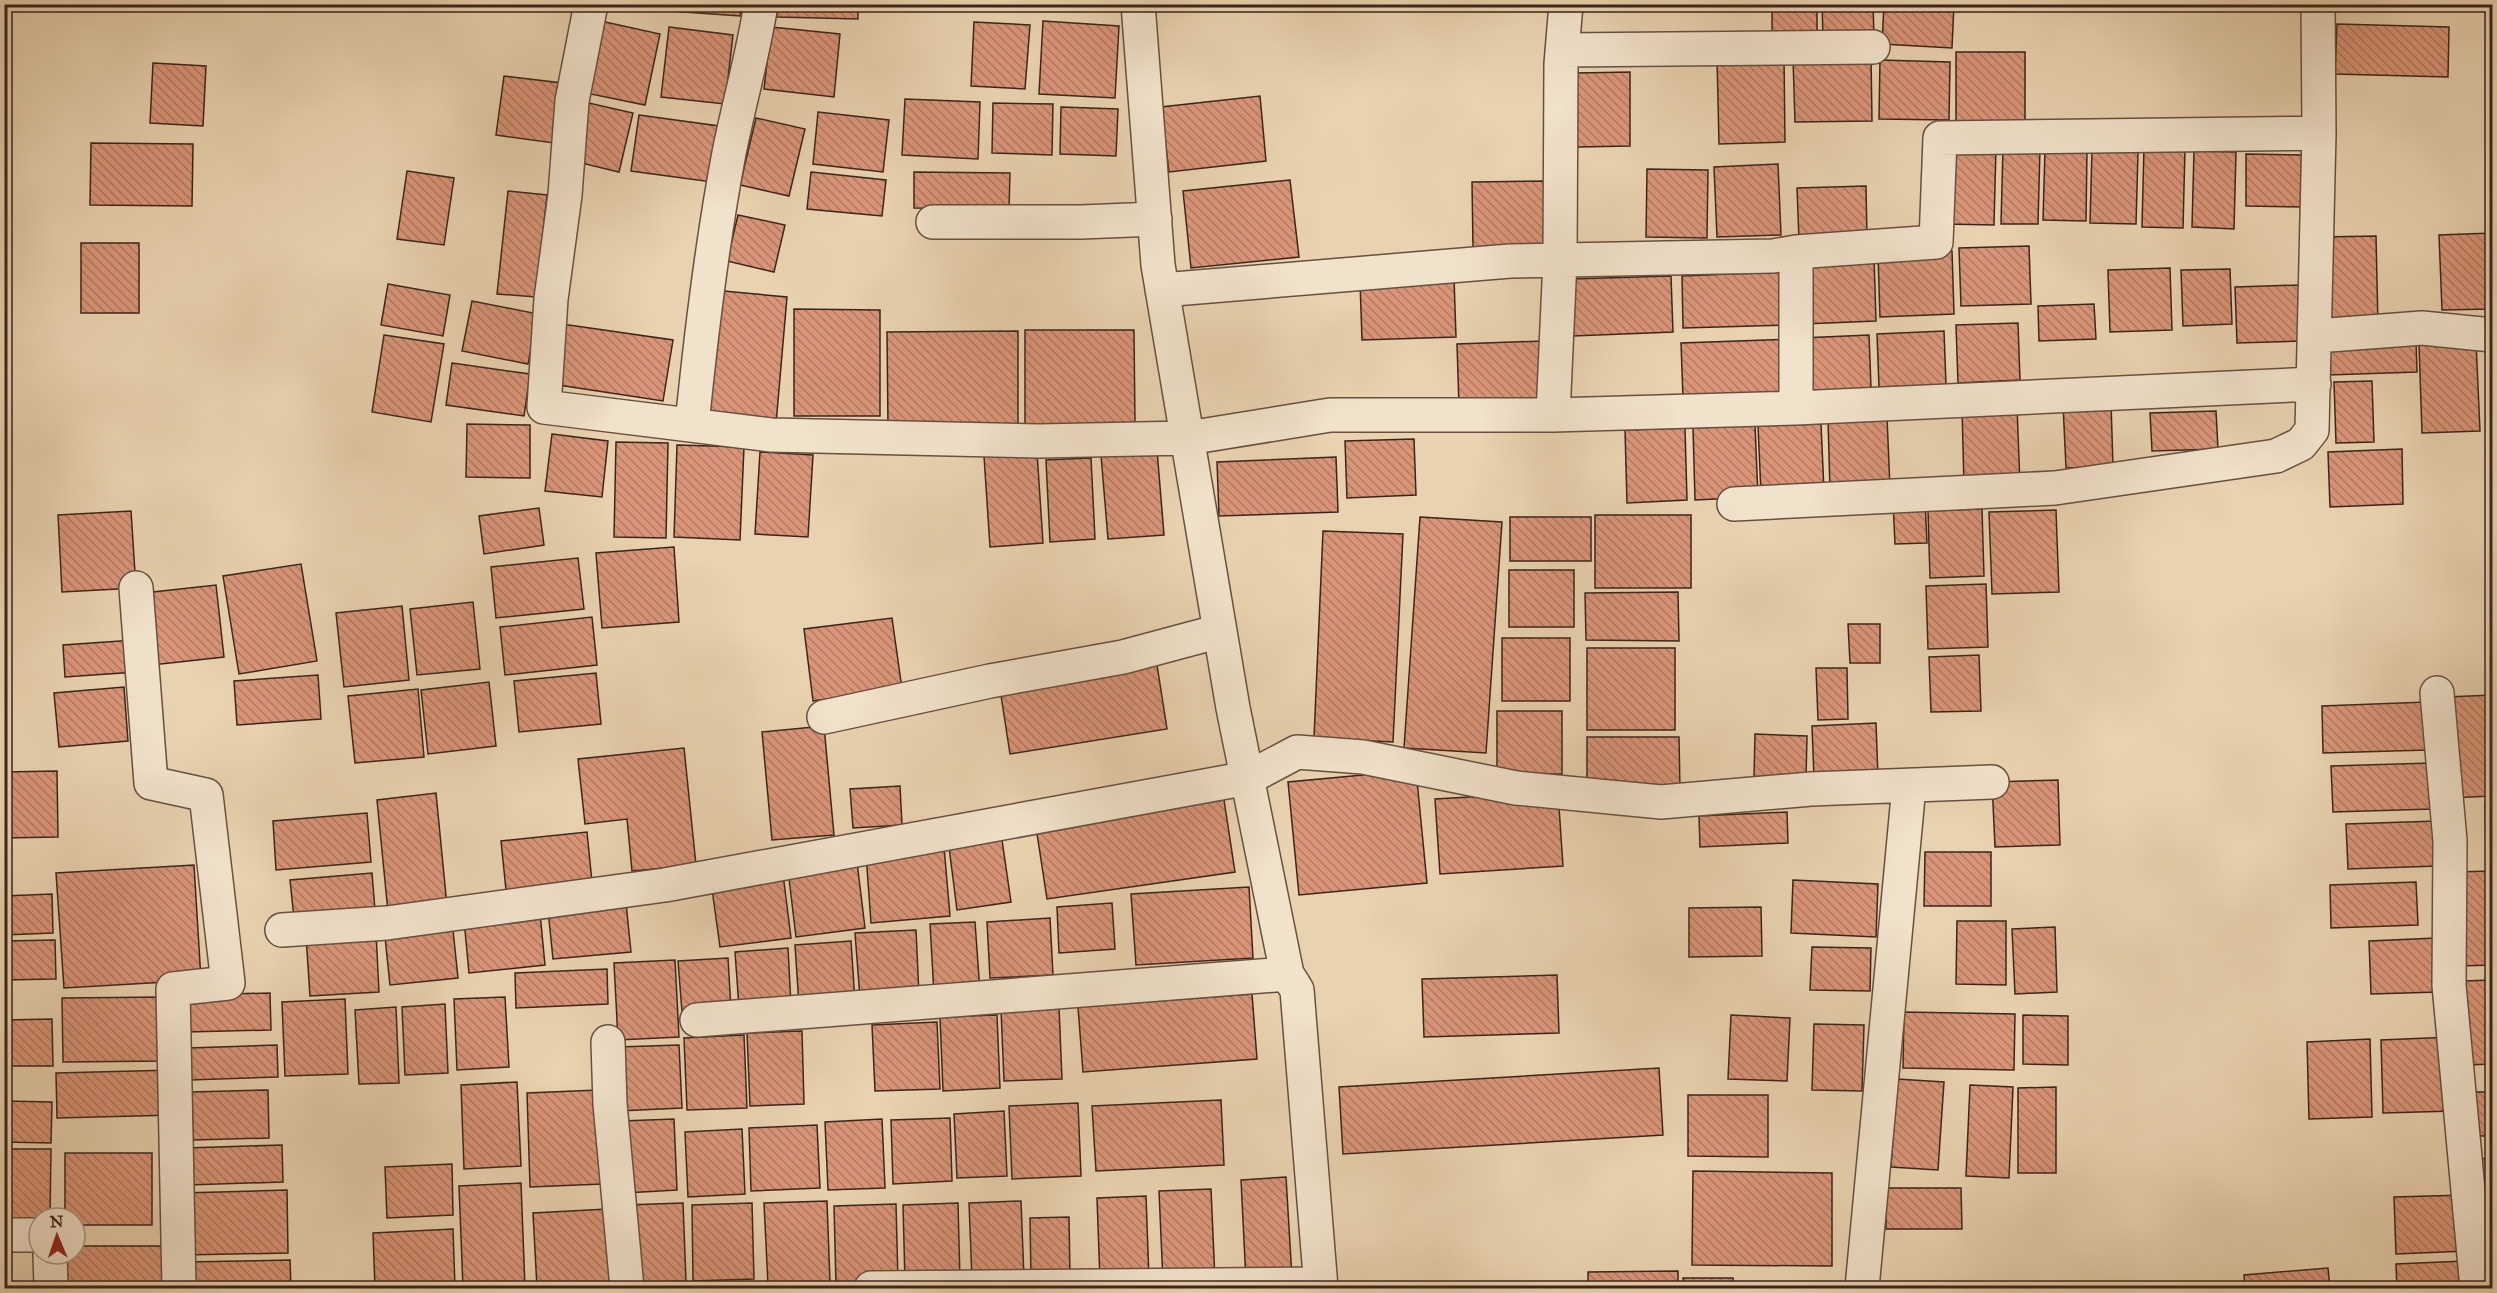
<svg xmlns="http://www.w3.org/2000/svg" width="2497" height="1293" font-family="'IM FELL Great Primer',serif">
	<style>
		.building { fill: url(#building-back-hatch); stroke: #3a251c; stroke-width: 1.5 }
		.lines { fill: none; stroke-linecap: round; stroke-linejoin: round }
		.minor-casing { stroke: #665041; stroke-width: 36 }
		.minor { stroke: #f1e2cb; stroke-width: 33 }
	</style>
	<defs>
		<pattern id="building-back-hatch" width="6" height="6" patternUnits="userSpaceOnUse" patternTransform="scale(1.5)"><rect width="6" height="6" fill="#da9578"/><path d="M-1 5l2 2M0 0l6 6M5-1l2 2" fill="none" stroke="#b27962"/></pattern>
	</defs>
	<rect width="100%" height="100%" fill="#e9d2af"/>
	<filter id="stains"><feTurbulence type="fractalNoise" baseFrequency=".00333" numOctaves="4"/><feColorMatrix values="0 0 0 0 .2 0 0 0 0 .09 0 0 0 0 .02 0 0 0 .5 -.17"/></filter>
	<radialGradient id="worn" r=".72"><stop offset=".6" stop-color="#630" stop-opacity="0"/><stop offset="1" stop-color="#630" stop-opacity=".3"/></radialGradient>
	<path class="building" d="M 656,4 L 741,4 L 740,16 L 656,10 Z
		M 777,4 L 858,4 L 858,19 L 777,17 Z
		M 1772,4 L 1817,4 L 1817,33 L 1772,32 Z
		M 1822,4 L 1873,4 L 1874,37 L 1823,38 Z
		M 1884,4 L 1954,4 L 1952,48 L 1882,44 Z
		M 2338,4 L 2455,4 L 2455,10 L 2338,11 Z
		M 596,20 L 660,34 L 645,105 L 581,92 Z
		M 1043,21 L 1119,26 L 1115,98 L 1039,94 Z
		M 974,22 L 1030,25 L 1025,89 L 971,86 Z
		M 2337,24 L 2449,27 L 2448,77 L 2335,74 Z
		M 669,27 L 733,35 L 725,104 L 661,97 Z
		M 771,27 L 840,34 L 834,97 L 764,89 Z
		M 1956,52 L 2025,52 L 2025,126 L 1956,126 Z
		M 1871,56 L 1872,121 L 1795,122 L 1793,58 Z
		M 1784,57 L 1785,142 L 1719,144 L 1717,58 Z
		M 1880,60 L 1950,62 L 1949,120 L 1879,119 Z
		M 153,63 L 206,66 L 203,126 L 150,123 Z
		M 1630,72 L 1630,146 L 1577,147 L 1577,73 Z
		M 504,76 L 562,83 L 554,143 L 496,135 Z
		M 1260,96 L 1266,161 L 1169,172 L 1161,107 Z
		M 905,99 L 980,102 L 978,159 L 902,155 Z
		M 580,101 L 633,113 L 619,172 L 573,161 Z
		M 993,103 L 1053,104 L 1052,155 L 992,153 Z
		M 1061,107 L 1118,109 L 1116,156 L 1060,154 Z
		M 818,112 L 889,120 L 883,172 L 813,164 Z
		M 639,115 L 719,126 L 712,182 L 631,171 Z
		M 756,118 L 805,129 L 789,196 L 740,185 Z
		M 91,143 L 193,144 L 192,206 L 90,205 Z
		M 1945,146 L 1996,147 L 1994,225 L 1944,224 Z
		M 2003,147 L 2040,148 L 2038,224 L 2001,224 Z
		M 2144,147 L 2185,148 L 2183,228 L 2142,227 Z
		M 2045,149 L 2087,150 L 2086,221 L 2043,220 Z
		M 2092,150 L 2138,152 L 2136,224 L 2090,223 Z
		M 2194,151 L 2236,152 L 2234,229 L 2192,227 Z
		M 2246,154 L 2308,155 L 2307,207 L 2246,206 Z
		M 1778,164 L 1781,235 L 1717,237 L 1714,167 Z
		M 1647,169 L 1708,170 L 1707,238 L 1646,237 Z
		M 407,171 L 454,178 L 444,245 L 397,239 Z
		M 811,172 L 886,180 L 882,216 L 807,209 Z
		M 914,172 L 1010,173 L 1009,209 L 914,208 Z
		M 1290,180 L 1299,257 L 1191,268 L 1183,191 Z
		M 1546,181 L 1547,246 L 1473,248 L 1472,182 Z
		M 1866,186 L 1867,239 L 1799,240 L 1797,188 Z
		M 508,191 L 547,195 L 536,297 L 497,294 Z
		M 738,215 L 785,225 L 774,272 L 727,261 Z
		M 2492,233 L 2492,309 L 2442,310 L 2439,235 Z
		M 2376,236 L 2378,326 L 2323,327 L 2321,237 Z
		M 81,243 L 139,243 L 139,313 L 81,313 Z
		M 2029,246 L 2031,304 L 1961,306 L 1959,248 Z
		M 1952,251 L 1954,314 L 1880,317 L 1878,254 Z
		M 1874,258 L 1876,321 L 1803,324 L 1801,261 Z
		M 2170,268 L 2172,330 L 2110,332 L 2108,270 Z
		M 2230,269 L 2232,324 L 2183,326 L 2181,270 Z
		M 1783,272 L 1785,325 L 1683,328 L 1682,276 Z
		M 1671,276 L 1673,332 L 1573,336 L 1571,279 Z
		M 1454,278 L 1456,337 L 1362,340 L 1360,282 Z
		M 388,284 L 450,295 L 443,336 L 381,325 Z
		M 2300,285 L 2302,341 L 2237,343 L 2235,287 Z
		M 713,290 L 787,297 L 776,424 L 702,417 Z
		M 472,301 L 538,314 L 528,364 L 462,351 Z
		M 2094,304 L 2096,339 L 2039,341 L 2038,306 Z
		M 794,309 L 880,310 L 880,416 L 794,416 Z
		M 2018,323 L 2020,380 L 1958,383 L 1956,325 Z
		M 562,324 L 673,340 L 663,401 L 552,384 Z
		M 1025,330 L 1134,330 L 1135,424 L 1025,425 Z
		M 1018,331 L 1018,425 L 888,426 L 887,332 Z
		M 1944,331 L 1946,385 L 1879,387 L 1877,334 Z
		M 384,335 L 444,344 L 431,422 L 372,412 Z
		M 1869,335 L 1871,388 L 1803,391 L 1801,338 Z
		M 1792,339 L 1794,394 L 1683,398 L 1681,343 Z
		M 2416,339 L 2417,372 L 2328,375 L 2326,342 Z
		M 1542,341 L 1544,403 L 1459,406 L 1457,344 Z
		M 2476,342 L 2480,431 L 2422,433 L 2419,344 Z
		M 2486,353 L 2492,353 L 2492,416 L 2488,416 Z
		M 452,363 L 530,374 L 524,416 L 446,405 Z
		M 2372,381 L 2374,442 L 2336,443 L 2334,382 Z
		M 2111,402 L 2113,467 L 2066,468 L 2063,404 Z
		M 2017,406 L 2020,485 L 1964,487 L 1962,408 Z
		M 2216,411 L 2218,449 L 2152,451 L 2150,413 Z
		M 1887,417 L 1890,488 L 1830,490 L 1828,419 Z
		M 467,424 L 530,425 L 530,478 L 466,477 Z
		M 1821,424 L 1824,491 L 1761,493 L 1758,426 Z
		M 1755,425 L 1758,497 L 1695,500 L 1693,428 Z
		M 1685,428 L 1687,500 L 1627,503 L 1625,430 Z
		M 552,434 L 608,441 L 602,497 L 545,491 Z
		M 1414,439 L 1416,495 L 1347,498 L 1345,441 Z
		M 616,442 L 668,443 L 666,538 L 614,537 Z
		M 677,445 L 744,447 L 740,540 L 674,537 Z
		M 2402,449 L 2403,504 L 2330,507 L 2328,452 Z
		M 1157,450 L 1164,535 L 1108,539 L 1101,455 Z
		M 760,452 L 813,455 L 808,537 L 755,534 Z
		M 1037,452 L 1043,543 L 990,547 L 984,456 Z
		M 1336,457 L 1338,512 L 1219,516 L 1217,462 Z
		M 1091,458 L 1095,539 L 1050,542 L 1046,460 Z
		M 1925,501 L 1927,543 L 1895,544 L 1893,502 Z
		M 539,508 L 544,545 L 484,554 L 479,516 Z
		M 1982,509 L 1984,576 L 1930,578 L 1928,511 Z
		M 2056,510 L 2059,592 L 1992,594 L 1989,512 Z
		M 131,511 L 136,588 L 62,592 L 58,515 Z
		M 1595,515 L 1691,515 L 1691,588 L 1595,588 Z
		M 1420,517 L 1502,522 L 1486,753 L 1404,748 Z
		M 1510,517 L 1591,517 L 1591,561 L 1510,561 Z
		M 1323,531 L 1403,534 L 1393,742 L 1314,738 Z
		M 674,547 L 679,622 L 602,628 L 596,553 Z
		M 578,558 L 584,609 L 496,618 L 491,567 Z
		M 301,564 L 317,661 L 239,674 L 223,576 Z
		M 1509,570 L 1574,570 L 1574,627 L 1509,627 Z
		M 1986,584 L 1988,647 L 1928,649 L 1926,586 Z
		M 216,585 L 224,657 L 152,665 L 144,593 Z
		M 1678,592 L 1679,641 L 1586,640 L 1585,593 Z
		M 473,602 L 480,669 L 417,675 L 410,609 Z
		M 402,606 L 409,680 L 344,687 L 336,613 Z
		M 592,617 L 597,665 L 505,675 L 500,627 Z
		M 892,618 L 902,689 L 813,701 L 804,629 Z
		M 1848,624 L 1880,624 L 1880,663 L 1850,663 Z
		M 1502,638 L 1570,638 L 1570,701 L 1502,701 Z
		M 134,640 L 136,672 L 65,677 L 63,645 Z
		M 1587,648 L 1675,648 L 1675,730 L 1587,730 Z
		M 1979,655 L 1981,711 L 1931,712 L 1929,657 Z
		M 1157,665 L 1167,729 L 1010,754 L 1000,689 Z
		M 1816,668 L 1847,668 L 1848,719 L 1818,720 Z
		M 596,673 L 601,724 L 519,732 L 514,681 Z
		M 318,675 L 321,719 L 237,725 L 234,681 Z
		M 489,682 L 496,746 L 428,754 L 421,690 Z
		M 124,687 L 128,741 L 59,747 L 54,693 Z
		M 418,689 L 424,757 L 355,763 L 348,696 Z
		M 2492,695 L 2492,796 L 2450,798 L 2447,697 Z
		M 2427,702 L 2428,750 L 2323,753 L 2322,706 Z
		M 1497,711 L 1562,711 L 1562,774 L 1497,774 Z
		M 1876,723 L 1878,777 L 1814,778 L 1812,726 Z
		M 824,726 L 834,835 L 772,840 L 762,732 Z
		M 1755,734 L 1807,736 L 1806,778 L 1754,777 Z
		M 1587,737 L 1679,737 L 1680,790 L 1587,790 Z
		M 684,748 L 696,865 L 632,871 L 627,819 L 585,824 L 578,759 Z
		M 2431,763 L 2433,809 L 2333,812 L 2331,766 Z
		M 1416,770 L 1427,883 L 1299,895 L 1288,782 Z
		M 57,771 L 58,837 L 4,838 L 4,772 Z
		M 2058,780 L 2060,845 L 1995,847 L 1992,782 Z
		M 900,786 L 902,825 L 853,828 L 850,789 Z
		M 1558,792 L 1563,866 L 1440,874 L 1435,799 Z
		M 436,793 L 447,906 L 388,912 L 377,800 Z
		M 1224,800 L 1235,872 L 1047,899 L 1036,827 Z
		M 2485,803 L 2492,803 L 2492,854 L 2486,854 Z
		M 1787,812 L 1788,843 L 1700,847 L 1699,816 Z
		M 367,813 L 371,862 L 276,870 L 273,821 Z
		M 2437,821 L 2438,866 L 2348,869 L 2346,824 Z
		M 587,832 L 592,882 L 506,890 L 501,841 Z
		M 1002,840 L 1011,902 L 957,910 L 949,847 Z
		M 944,847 L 950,916 L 871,923 L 866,854 Z
		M 1925,852 L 1991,852 L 1991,906 L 1924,906 Z
		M 857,862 L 865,928 L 796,937 L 788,870 Z
		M 194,865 L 201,980 L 64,988 L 56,873 Z
		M 2492,871 L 2492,965 L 2459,966 L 2455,872 Z
		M 372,873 L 375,910 L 294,918 L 290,880 Z
		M 783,874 L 791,938 L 720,947 L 711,882 Z
		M 1793,880 L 1878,884 L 1876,937 L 1791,933 Z
		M 2416,882 L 2418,925 L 2331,928 L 2330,885 Z
		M 1249,887 L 1253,958 L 1136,965 L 1131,894 Z
		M 52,894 L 53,933 L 4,935 L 4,896 Z
		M 626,903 L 631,952 L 553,959 L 548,910 Z
		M 1112,903 L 1115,949 L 1059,953 L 1057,907 Z
		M 1761,907 L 1762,956 L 1689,957 L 1689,908 Z
		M 540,913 L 545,965 L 469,973 L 464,920 Z
		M 1050,918 L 1053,975 L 990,978 L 987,922 Z
		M 1957,921 L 2006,921 L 2006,985 L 1956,984 Z
		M 975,922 L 980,992 L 934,994 L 930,924 Z
		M 2055,927 L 2057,992 L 2015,994 L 2012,929 Z
		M 453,930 L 458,978 L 390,985 L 385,937 Z
		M 916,930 L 919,995 L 860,998 L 855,933 Z
		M 376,932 L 379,992 L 310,996 L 306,936 Z
		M 2436,938 L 2438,992 L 2371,994 L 2369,941 Z
		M 55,940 L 56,979 L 4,980 L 4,941 Z
		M 851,941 L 855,1002 L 799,1005 L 795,945 Z
		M 1812,947 L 1871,948 L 1870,991 L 1810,990 Z
		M 788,948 L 791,1005 L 739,1007 L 735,952 Z
		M 728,958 L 731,1009 L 682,1012 L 678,961 Z
		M 675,960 L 679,1037 L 618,1040 L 614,963 Z
		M 607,969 L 608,1004 L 516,1008 L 515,973 Z
		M 1557,975 L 1559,1033 L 1424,1037 L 1422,979 Z
		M 2492,980 L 2492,1064 L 2467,1065 L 2464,981 Z
		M 270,993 L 271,1030 L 187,1032 L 186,995 Z
		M 1252,994 L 1257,1059 L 1083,1072 L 1078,1007 Z
		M 166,997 L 167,1061 L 63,1062 L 62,998 Z
		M 505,997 L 509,1067 L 457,1070 L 454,999 Z
		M 345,999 L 348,1074 L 285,1076 L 282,1002 Z
		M 445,1004 L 448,1073 L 405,1075 L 402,1007 Z
		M 396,1007 L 399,1083 L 359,1084 L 355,1010 Z
		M 1059,1007 L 1062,1079 L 1004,1081 L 1001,1009 Z
		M 1904,1012 L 2015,1014 L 2014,1070 L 1903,1068 Z
		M 997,1015 L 1000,1088 L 943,1091 L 940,1017 Z
		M 1731,1015 L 1790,1018 L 1787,1081 L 1728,1079 Z
		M 2023,1015 L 2068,1016 L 2068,1065 L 2023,1064 Z
		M 52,1019 L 53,1066 L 4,1066 L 4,1020 Z
		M 937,1022 L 940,1089 L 875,1091 L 872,1025 Z
		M 1814,1024 L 1864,1025 L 1862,1091 L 1812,1090 Z
		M 802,1031 L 804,1104 L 750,1106 L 747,1033 Z
		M 744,1035 L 747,1108 L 687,1110 L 684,1038 Z
		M 2451,1037 L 2454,1111 L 2383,1113 L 2381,1040 Z
		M 2370,1039 L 2372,1117 L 2309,1119 L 2307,1042 Z
		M 277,1045 L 278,1077 L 190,1080 L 189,1048 Z
		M 679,1045 L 682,1108 L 619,1111 L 617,1047 Z
		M 1659,1068 L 1663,1135 L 1343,1154 L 1339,1087 Z
		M 174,1070 L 175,1115 L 57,1118 L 56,1073 Z
		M 1897,1079 L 1944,1082 L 1938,1170 L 1891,1167 Z
		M 517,1082 L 521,1166 L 464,1169 L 461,1085 Z
		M 1970,1085 L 2013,1087 L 2009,1178 L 1966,1176 Z
		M 2056,1087 L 2056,1173 L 2018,1173 L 2018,1088 Z
		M 268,1090 L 269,1138 L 193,1140 L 192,1092 Z
		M 598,1090 L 602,1184 L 530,1187 L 527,1093 Z
		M 2472,1092 L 2492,1092 L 2492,1136 L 2474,1136 Z
		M 1688,1095 L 1768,1095 L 1768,1157 L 1688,1156 Z
		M 1221,1100 L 1224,1165 L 1096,1171 L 1092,1106 Z
		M 4,1101 L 52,1102 L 51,1143 L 4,1142 Z
		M 1078,1103 L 1081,1176 L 1012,1179 L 1009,1106 Z
		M 1004,1111 L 1007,1176 L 957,1178 L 954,1114 Z
		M 950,1118 L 952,1181 L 893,1184 L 891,1120 Z
		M 674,1119 L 677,1190 L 625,1193 L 622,1121 Z
		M 882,1119 L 885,1188 L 828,1190 L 825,1122 Z
		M 817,1125 L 820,1188 L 751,1191 L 749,1128 Z
		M 742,1129 L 745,1194 L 688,1197 L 685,1132 Z
		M 282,1145 L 283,1182 L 187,1185 L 186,1148 Z
		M 4,1149 L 51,1149 L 50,1218 L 4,1219 Z
		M 65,1153 L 152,1153 L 152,1225 L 75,1225 L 75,1218 L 65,1218 Z
		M 2492,1158 L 2492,1213 L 2479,1214 L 2477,1159 Z
		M 452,1164 L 453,1215 L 387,1218 L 385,1167 Z
		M 1693,1171 L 1832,1173 L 1832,1266 L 1692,1265 Z
		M 1286,1177 L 1292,1278 L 1246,1281 L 1241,1180 Z
		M 521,1183 L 525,1288 L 463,1288 L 459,1186 Z
		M 1886,1188 L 1961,1188 L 1962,1229 L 1886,1229 Z
		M 1211,1189 L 1215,1280 L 1163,1282 L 1159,1191 Z
		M 287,1190 L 288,1253 L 184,1255 L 182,1193 Z
		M 2465,1195 L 2467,1251 L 2396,1254 L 2394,1197 Z
		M 1146,1196 L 1149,1279 L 1100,1281 L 1097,1198 Z
		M 827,1201 L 830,1283 L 768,1285 L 764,1203 Z
		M 1021,1201 L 1024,1278 L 972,1280 L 969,1203 Z
		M 683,1203 L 686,1281 L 628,1283 L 625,1205 Z
		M 752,1203 L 754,1279 L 693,1281 L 692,1205 Z
		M 958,1203 L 960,1280 L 905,1282 L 903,1205 Z
		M 896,1204 L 898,1282 L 836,1284 L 834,1206 Z
		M 607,1209 L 611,1288 L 537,1288 L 533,1213 Z
		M 1069,1217 L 1070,1279 L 1031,1280 L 1030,1218 Z
		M 2482,1226 L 2492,1226 L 2492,1283 Z
		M 453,1229 L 455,1288 L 375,1288 L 373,1233 Z
		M 75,1246 L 169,1246 L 169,1283 L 64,1283 L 64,1254 L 75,1254 Z
		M 290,1260 L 291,1288 L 186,1288 L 185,1262 Z
		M 2464,1261 L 2465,1288 L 2397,1288 L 2396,1264 Z
		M 2328,1268 L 2330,1288 L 2245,1288 L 2244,1275 Z
		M 1678,1271 L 1678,1288 L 1588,1288 L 1588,1272 Z
		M 1683,1278 L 1733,1278 L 1734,1288 L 1684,1288 Z
		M 1474,1282 L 1475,1288 L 1347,1288 Z
		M 2158,1284 L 2158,1288 L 2108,1288 L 2108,1286 Z"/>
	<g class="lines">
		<g class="minor-casing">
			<path id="minor" d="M 591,4 L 572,101 L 565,195 L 551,299 L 544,407 L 771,435 L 1039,441 L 1188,438 L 1330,415 L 1553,415 L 1796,408 L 2314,384
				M 1138,4 L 1158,265 L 1233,708 L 1287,974 L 1297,990 L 1321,1288
				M 1563,50 L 1873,47
				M 933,222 L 1081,222 L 1155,219
				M 1162,290 L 1510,261 L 1773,256 L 1796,252 L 1936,242 L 1940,138 L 2319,133
				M 2316,336 L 2422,328 L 2492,335
				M 1796,408 L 1796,252
				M 1553,415 L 1560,260 L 1561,64 L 1566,4
				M 692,425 C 701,334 712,243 729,153 C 739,103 753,55 761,4
				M 1734,504 L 2055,488 L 2276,456 L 2301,444 L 2312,430 L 2319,133 L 2318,4
				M 136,588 L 151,783 L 206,795 L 228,983 L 173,989 L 179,1288
				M 2437,693 L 2450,841 L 2449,985 L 2477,1288
				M 824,717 L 990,681 L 1123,657 L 1220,631
				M 282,930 L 387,923 L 665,885 L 1248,778 L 1297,752 L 1363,757 L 1516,788 L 1661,802 L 1811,789 L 1992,782
				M 697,1020 L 1287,974
				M 608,1042 L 610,1104 L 627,1288
				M 4,1235 L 39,1235
				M 50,1254 L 51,1288
				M 871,1288 L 1321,1284
				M 1862,1288 L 1909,786"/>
		</g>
		<use href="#minor" class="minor"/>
	</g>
	<rect width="2497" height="1293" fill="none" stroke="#e9d2af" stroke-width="24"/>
	<rect x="6" y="6" width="2485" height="1281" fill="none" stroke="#3a251c" stroke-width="3"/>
	<rect x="12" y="12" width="2473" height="1269" fill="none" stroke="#3a251c" stroke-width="1.5"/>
	<g transform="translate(57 1236) rotate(358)"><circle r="28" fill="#f1e2cb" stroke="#a89685" stroke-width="1.5"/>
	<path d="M0-4.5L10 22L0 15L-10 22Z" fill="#8f2418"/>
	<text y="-9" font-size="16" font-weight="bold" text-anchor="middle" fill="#3a251c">N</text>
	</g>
	<rect width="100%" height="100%" filter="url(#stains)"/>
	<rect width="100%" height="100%" fill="url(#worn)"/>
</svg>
